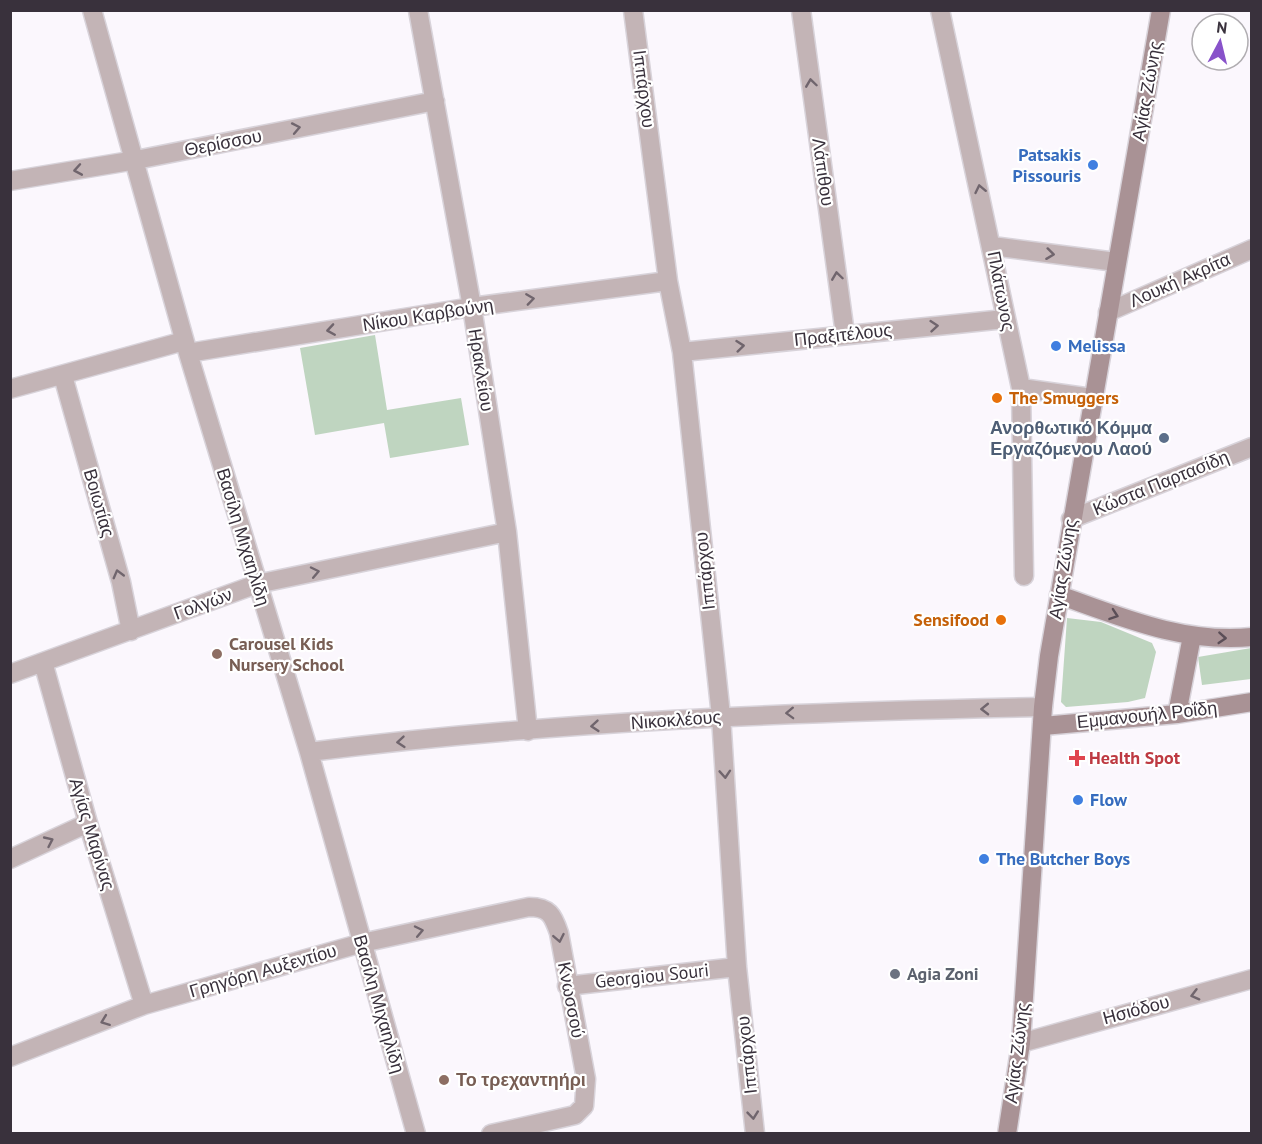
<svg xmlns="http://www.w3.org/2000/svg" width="1262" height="1144" font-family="'PT Sans',sans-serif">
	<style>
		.green { fill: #bfd5c0 }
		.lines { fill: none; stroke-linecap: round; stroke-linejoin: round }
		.street-casing { stroke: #d8d3da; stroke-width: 21 }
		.secondary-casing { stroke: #d8d3da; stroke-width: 21 }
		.street { stroke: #c3b4b6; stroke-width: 18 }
		.secondary { stroke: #a99295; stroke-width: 18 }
		.oneway { stroke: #70656d }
		.oneway2 { stroke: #5b4e57 }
		.shop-dot { fill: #3f7fe0; stroke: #fff; stroke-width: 2 }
		.food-dot { fill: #e8710a; stroke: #fff; stroke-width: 2 }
		.service-dot { fill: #5c6f8a; stroke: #fff; stroke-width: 2 }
		.education-dot { fill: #8d6e63; stroke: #fff; stroke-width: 2 }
		.health-dot { fill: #e0444e; stroke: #fff; stroke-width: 2 }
		.worship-dot { fill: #6b7280; stroke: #fff; stroke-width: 2 }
		.labels { text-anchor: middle; stroke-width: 4.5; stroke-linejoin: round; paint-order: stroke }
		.street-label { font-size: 18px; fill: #39313c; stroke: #fff }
		.shop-label { font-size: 18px; font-weight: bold; fill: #366cbe; stroke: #fff; text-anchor: start }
		.food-label { font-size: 18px; font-weight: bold; fill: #c56008; stroke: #fff; text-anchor: start }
		.service-label { font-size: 18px; font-weight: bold; fill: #4e5e75; stroke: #fff; text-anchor: end }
		.education-label { font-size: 18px; font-weight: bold; fill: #785e54; stroke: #fff; text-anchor: start }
		.health-label { font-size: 18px; font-weight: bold; fill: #be3a42; stroke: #fff; text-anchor: start }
		.worship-label { font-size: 18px; font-weight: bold; fill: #5b616d; stroke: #fff; text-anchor: start }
	</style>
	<rect width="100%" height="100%" fill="#fbf7fd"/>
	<path class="green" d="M 375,335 L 387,410 L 461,398 L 469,445 L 390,458 L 384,423 L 315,435 L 300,348 Z
		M 1067,618 L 1101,622 L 1152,643 L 1156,652 L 1145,698 L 1128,702 L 1066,707 L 1061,702 Z
		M 1251,648 L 1251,679 L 1202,685 L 1198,657 Z"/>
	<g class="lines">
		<g class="street-casing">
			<path id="street" d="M 92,10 L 188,353 L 309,752 L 416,1134
				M 418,10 L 472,307 L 507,532 L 528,731
				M 633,10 L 668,281 L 682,352 L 721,716 L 737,967 L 755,1134
				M 801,10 L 845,334
				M 940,10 L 1021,388 L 1024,576
				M 10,181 L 136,160 L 435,101
				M 992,246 L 1116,262
				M 1108,312 L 1252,249
				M 682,352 L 1005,319
				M 188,353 L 472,307 L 668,281
				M 63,376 L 121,582 L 131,631
				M 1021,388 L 1092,398
				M 10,389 L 184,341
				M 1071,519 L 1252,447
				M 43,662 L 88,823 L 144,1005
				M 10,674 L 257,584 L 507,532
				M 309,752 C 553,721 798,712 1043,707
				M 10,859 L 88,823
				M 567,986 L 737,967
				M 1021,1043 L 1252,979
				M 10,1057 L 144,1005 L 362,943 L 529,907 C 549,907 553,915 559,933 L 586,1079 L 584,1106 L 575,1115 L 491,1134"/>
		</g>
		<g class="secondary-casing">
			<path id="secondary" d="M 1059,595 C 1121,617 1184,644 1252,637
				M 1177,714 L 1192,636
				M 1043,726 L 1177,714 L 1252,702
				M 1007,1134 L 1021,1043 L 1043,707 L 1049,656 L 1161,10"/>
		</g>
		<use href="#street" class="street"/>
		<use href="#secondary" class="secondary"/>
	</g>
	<defs><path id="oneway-chevron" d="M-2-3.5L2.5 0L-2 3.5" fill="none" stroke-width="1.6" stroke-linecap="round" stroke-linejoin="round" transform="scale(1.5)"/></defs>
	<g class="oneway">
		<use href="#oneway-chevron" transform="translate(811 83) rotate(-98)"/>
		<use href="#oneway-chevron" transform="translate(296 128) rotate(-11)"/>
		<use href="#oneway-chevron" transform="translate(78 170) rotate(170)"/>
		<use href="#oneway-chevron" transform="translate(980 189) rotate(-102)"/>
		<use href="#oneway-chevron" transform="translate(1050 254) rotate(7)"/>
		<use href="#oneway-chevron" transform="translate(837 276) rotate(-98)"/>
		<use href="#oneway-chevron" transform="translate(530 299) rotate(-8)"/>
		<use href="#oneway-chevron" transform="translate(934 326) rotate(-5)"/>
		<use href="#oneway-chevron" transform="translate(331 330) rotate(171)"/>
		<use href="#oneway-chevron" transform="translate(740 346) rotate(-6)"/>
		<use href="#oneway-chevron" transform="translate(315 572) rotate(-12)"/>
		<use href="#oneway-chevron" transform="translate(118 574) rotate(-105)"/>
		<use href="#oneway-chevron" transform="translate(985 709) rotate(179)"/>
		<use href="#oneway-chevron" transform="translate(790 713) rotate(178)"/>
		<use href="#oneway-chevron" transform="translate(595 726) rotate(175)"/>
		<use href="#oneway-chevron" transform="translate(401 742) rotate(175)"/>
		<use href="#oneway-chevron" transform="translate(725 774) rotate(86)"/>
		<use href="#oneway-chevron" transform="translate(49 841) rotate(-25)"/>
		<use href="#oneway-chevron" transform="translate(419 931) rotate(-12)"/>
		<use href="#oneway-chevron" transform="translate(559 938) rotate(79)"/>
		<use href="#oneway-chevron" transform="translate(1195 995) rotate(165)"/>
		<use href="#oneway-chevron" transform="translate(105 1021) rotate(159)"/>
		<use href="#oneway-chevron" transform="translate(753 1115) rotate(84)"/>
	</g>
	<g class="oneway2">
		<use href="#oneway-chevron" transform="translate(1114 615) rotate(19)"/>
		<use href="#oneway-chevron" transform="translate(1222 638) rotate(4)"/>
	</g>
	<g class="shop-dot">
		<circle cx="1093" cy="165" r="6"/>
		<circle cx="1056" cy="346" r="6"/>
		<circle cx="1078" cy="800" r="6"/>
		<circle cx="984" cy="859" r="6"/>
	</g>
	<g class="food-dot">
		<circle cx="997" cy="398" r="6"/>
		<circle cx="1001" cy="620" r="6"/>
	</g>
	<circle class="service-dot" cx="1164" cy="438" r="6"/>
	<g class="education-dot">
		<circle cx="217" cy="654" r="6"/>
		<circle cx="444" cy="1080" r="6"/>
	</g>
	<path class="health-dot" d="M1074 749h6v6h6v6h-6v6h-6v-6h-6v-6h6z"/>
	<circle class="worship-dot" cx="895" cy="974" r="6"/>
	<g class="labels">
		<g class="street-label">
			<text transform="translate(644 89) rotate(83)" y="6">Ιππάρχου</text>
			<text transform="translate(1147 91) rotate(-80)" y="6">Αγίας Ζώνης</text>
			<text transform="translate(223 143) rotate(-11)" y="6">Θερίσσου</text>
			<text transform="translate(823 172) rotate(82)" y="6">Λάπιθου</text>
			<text transform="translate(1180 280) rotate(-24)" y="6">Λουκή Ακρίτα</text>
			<text transform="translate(1001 291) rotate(79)" y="6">Πλάτωνος</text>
			<text transform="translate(428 315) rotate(-9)" y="6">Νίκου Καρβούνη</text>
			<text transform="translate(843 335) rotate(-6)" y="6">Πραξιτέλους</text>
			<text transform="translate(481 370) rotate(81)" y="6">Ηρακλείου</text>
			<text transform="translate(1161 483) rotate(-22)" y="6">Κώστα Παρτασίδη</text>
			<text transform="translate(99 503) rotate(74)" y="6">Βοιωτίας</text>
			<text transform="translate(243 537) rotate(73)" y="6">Βασίλη Μιχαηλίδη</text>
			<text transform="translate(1063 569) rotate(-81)" y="6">Αγίας Ζώνης</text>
			<text transform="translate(705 571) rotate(-96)" y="6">Ιππάρχου</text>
			<text transform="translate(203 604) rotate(-20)" y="6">Γολγών</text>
			<text transform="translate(1147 715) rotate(-6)" y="6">Εμμανουήλ Ροΐδη</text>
			<text transform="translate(676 720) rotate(-4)" y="6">Νικοκλέους</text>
			<text transform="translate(92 834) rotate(73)" y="6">Αγίας Μαρίνας</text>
			<text transform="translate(263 971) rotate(-16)" y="6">Γρηγόρη Αυξεντίου</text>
			<text transform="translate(652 976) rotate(-6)" y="6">Georgiou Souri</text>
			<text transform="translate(571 1000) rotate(79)" y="6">Κνωσσού</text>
			<text transform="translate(379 1004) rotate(74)" y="6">Βασίλη Μιχαηλίδη</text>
			<text transform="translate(1136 1010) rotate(-15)" y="6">Ησιόδου</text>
			<text transform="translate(1017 1053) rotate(-83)" y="6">Αγίας Ζώνης</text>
			<text transform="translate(747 1055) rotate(-96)" y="6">Ιππάρχου</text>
		</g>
		<g class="shop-label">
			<text x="1081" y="161" text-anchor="end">Patsakis<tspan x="1081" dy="21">Pissouris</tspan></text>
			<text x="1068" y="352">Melissa</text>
			<text x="1090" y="806">Flow</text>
			<text x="996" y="865">The Butcher Boys</text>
		</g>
		<g class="food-label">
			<text x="1009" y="404">The Smuggers</text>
			<text x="989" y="626" text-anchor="end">Sensifood</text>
		</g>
		<g class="service-label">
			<text x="1152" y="434">Ανορθωτικό Κόμμα<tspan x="1152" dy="21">Εργαζόμενου Λαού</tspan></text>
		</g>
		<g class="education-label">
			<text x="229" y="650">Carousel Kids<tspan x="229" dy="21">Nursery School</tspan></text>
			<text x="456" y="1086">Το τρεχαντηήρι</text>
		</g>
		<g class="health-label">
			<text x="1089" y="764">Health Spot</text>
		</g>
		<g class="worship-label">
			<text x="907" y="980">Agia Zoni</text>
		</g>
	</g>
	<rect width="1262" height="1144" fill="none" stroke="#39313c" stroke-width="24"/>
	<g transform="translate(1220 42) rotate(7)"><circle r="28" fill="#ffffff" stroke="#b0adb1" stroke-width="1.5"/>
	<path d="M0-4.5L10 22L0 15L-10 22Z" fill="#8852ca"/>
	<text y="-9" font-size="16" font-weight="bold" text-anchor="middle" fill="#39313c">N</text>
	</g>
</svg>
